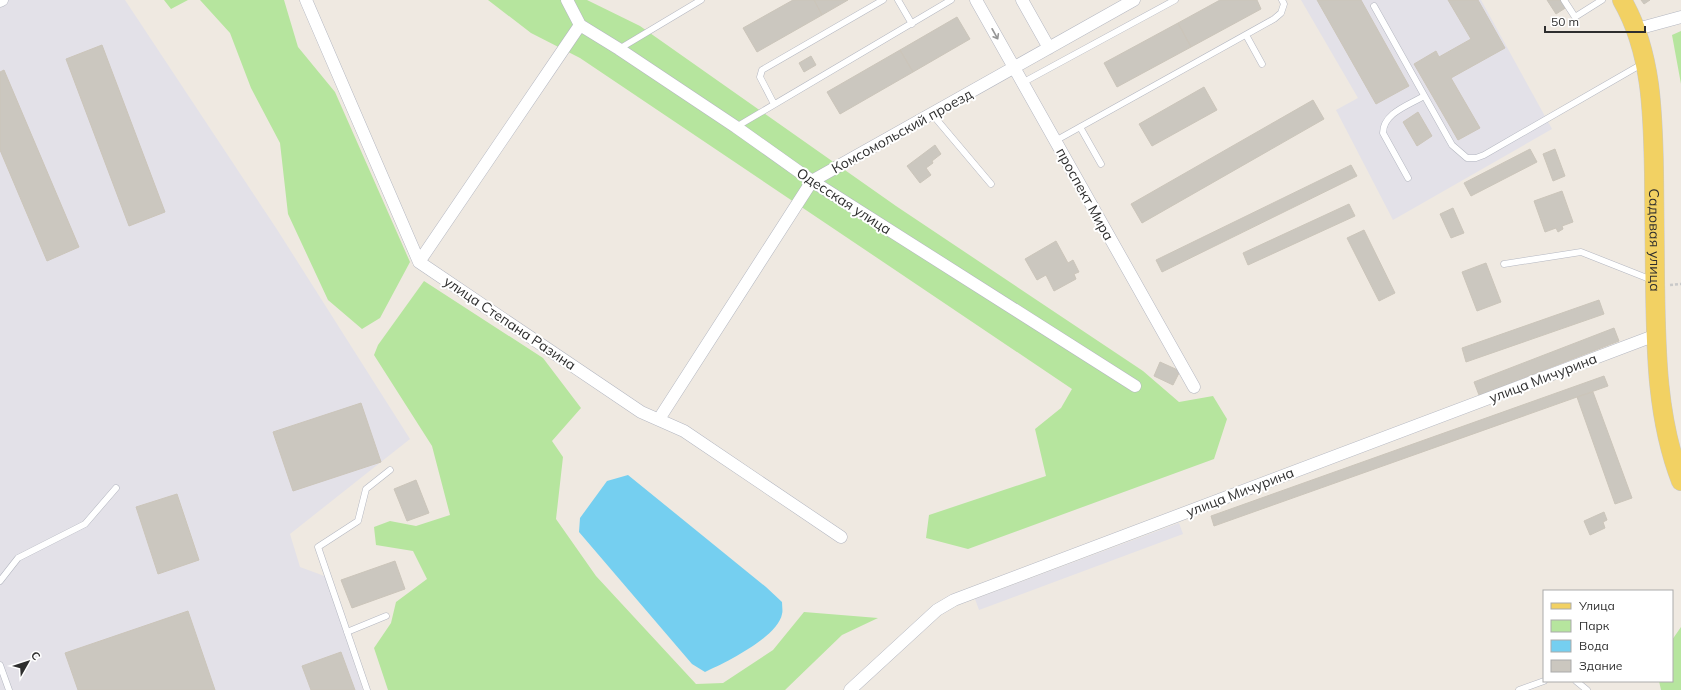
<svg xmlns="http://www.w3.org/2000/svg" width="1681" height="690" font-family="Mulish,sans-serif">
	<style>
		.industrial { fill: #e3e1e8 }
		.green { fill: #b6e59e }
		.water { fill: #75cff0 }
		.building { fill: #cbc7bf; stroke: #cbc5ba }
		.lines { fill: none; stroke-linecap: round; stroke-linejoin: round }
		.lane-casing { stroke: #b4b7c1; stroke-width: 7 }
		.street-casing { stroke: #b4b7c1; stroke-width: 13 }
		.primary-casing { stroke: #c9c9c9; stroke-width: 20 }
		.path { stroke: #c9c9c9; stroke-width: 2.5; stroke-dasharray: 3 2; stroke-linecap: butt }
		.lane { stroke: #fff; stroke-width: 6 }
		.street { stroke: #fff; stroke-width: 12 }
		.primary { stroke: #f2d163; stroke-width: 19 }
		.oneway { stroke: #969696 }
		.labels { text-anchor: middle; stroke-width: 4; stroke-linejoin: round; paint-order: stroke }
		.street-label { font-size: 14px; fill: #2e2e2e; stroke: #fff }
	</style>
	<rect width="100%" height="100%" fill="#efe9e1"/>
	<path class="industrial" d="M 0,0 L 125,0 L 278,231 L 410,439 L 290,534 L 300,567 L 327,577 L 363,690 L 0,690 Z
		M 1301,0 L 1481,0 L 1552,129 L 1393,220 L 1336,110 L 1358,98 Z
		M 1179,523 L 1183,534 L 979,610 L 975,599 Z"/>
	<path class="green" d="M 164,0 L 188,0 L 171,9 Z
		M 200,0 L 284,0 L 298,47 L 335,92 L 410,262 L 380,318 L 362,329 L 328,300 L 288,214 L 280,143 L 251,88 L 230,33 Z
		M 488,0 L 587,0 L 640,26 L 896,206 L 1143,371 L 1179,402 L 1213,396 L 1227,419 L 1214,459 L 968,549 L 926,538 L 929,515 L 1046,476 L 1035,429 L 1061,408 L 1072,389 L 580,58 L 531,33 Z
		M 1681,31 L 1681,84 L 1672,35 Z
		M 424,281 L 543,358 L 581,408 L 552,441 L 563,457 L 556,519 L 596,576 L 696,684 L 723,683 L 773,650 L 804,612 L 878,618 L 842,635 L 785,690 L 388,690 L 374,648 L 391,623 L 396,602 L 427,579 L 413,551 L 376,545 L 374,527 L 390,521 L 416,526 L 450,515 L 432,446 L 374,355 L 378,345 Z
		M 1681,627 L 1681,690 L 1661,690 L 1659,681 L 1672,681 L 1672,640 Z"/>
	<path class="water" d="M 628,475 L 766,587 L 782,602 C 782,606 783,611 782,614 C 778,637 725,663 705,672 L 692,664 L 579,532 L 580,518 L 607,481 Z"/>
	<path class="building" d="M 793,0 L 814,0 L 822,15 L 757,52 L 743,28 Z
		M 814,0 L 848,0 L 822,15 Z
		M 1220,0 L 1257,0 L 1261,9 L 1191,47 L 1178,23 Z
		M 1317,0 L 1361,0 L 1409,86 L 1376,104 Z
		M 1448,0 L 1478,0 L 1505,48 L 1451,78 L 1480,128 L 1458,140 L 1414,64 L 1436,51 L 1439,57 L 1471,39 Z
		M 1547,0 L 1563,0 L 1567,7 L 1556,14 Z
		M 1641,0 L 1650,0 L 1644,4 Z
		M 957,17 L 970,39 L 913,72 L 900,50 Z
		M 1178,23 L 1191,47 L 1117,87 L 1104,63 Z
		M 102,45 L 165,212 L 129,226 L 66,59 Z
		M 900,50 L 913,72 L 840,114 L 827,92 Z
		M 811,56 L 816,65 L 804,72 L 799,63 Z
		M 4,70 L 79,247 L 47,261 L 0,150 L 0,72 Z
		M 1204,87 L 1217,110 L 1152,146 L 1139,124 Z
		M 1313,100 L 1324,119 L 1142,223 L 1131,204 Z
		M 1418,112 L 1432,136 L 1417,146 L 1403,122 Z
		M 935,145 L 941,154 L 932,161 L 933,163 L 926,168 L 931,175 L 920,183 L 907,166 Z
		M 1530,149 L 1537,162 L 1471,196 L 1464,183 Z
		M 1555,149 L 1565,176 L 1553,181 L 1543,154 Z
		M 1351,165 L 1357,176 L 1162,272 L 1156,260 Z
		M 1562,191 L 1573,222 L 1562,226 L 1563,229 L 1558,232 L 1556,228 L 1545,232 L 1534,201 Z
		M 1349,204 L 1355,216 L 1248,265 L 1243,253 Z
		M 1453,208 L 1464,233 L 1451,238 L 1440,214 Z
		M 1364,230 L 1395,293 L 1379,301 L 1347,238 Z
		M 1056,241 L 1068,263 L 1073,260 L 1079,272 L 1074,274 L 1076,279 L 1054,291 L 1046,275 L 1037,280 L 1025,259 Z
		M 1486,263 L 1501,302 L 1477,311 L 1462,272 Z
		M 1599,300 L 1604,314 L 1466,362 L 1462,348 Z
		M 1614,328 L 1619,341 L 1479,395 L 1474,382 Z
		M 1160,362 L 1180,371 L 1173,385 L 1154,376 Z
		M 1604,376 L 1608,386 L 1214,526 L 1211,516 Z
		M 1593,392 L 1632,498 L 1615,504 L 1577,397 Z
		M 361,403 L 381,462 L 293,491 L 273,432 Z
		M 416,480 L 429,513 L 407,521 L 394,489 Z
		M 177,494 L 199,560 L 158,574 L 136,507 Z
		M 1604,512 L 1607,520 L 1603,522 L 1605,528 L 1590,535 L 1584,521 Z
		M 395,561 L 405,589 L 352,608 L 341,580 Z
		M 188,611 L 215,690 L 78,690 L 65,653 Z
		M 341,652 L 355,690 L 311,690 L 302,666 Z"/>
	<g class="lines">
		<g class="lane-casing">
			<path id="lane" d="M 898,0 L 912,24
				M 1564,0 L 1575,17 L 1602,0
				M 1374,6 L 1452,145 L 1467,158 L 1476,158 L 1484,155 L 1642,64
				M 1246,35 L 1262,64
				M 619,49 L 701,0
				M 1022,83 L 1175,0
				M 774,104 L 760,77 L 762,70 L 883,0
				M 932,114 L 991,184
				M 736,127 L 951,0
				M 1080,127 L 1101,164
				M 1055,141 L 1274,19 L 1281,13 L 1284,4 L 1282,0
				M 1408,178 L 1383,133 C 1383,113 1409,105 1424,96
				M 1504,264 L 1581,252 L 1652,280
				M 0,581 L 18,558 L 85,524 L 116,488
				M 347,632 L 386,616
				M 0,665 L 9,690
				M 1576,681 L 1587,690
				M 367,690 L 318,547 L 358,521 L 366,489 L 390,470
				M 1519,690 L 1544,681"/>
		</g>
		<g class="street-casing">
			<path id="street" d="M 306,0 L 419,262 L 641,412 L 684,431 L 841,537
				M 567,0 L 580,25 L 619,49 L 736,127 L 812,181 L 1135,386
				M 976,0 L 1194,387
				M 1022,0 L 1049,48
				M 0,1 L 2,0
				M 1637,29 L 1681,17
				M 419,262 L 580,25
				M 659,419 L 812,181 L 1134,0
				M 850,690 L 937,610 L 954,600 L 1656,335"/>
		</g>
		<g class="primary-casing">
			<g id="primary">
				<path id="s1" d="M 1622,0 C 1652,52 1653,114 1654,173 C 1654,208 1655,244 1655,279 C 1656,347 1656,417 1681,481"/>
			</g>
		</g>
		<path class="path" d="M 1670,285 L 1681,284"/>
		<use href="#lane" class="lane"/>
		<use href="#street" class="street"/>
		<use href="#primary" class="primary"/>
	</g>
	<defs><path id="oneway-shaft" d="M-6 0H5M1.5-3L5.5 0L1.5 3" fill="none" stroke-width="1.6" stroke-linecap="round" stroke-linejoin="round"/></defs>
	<use class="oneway" href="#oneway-shaft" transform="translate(995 34) rotate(61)"/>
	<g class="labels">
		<g class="street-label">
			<text transform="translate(902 131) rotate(-29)" y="5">Комсомольский проезд</text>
			<text transform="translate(1085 194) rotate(61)" y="5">проспект Мира</text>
			<text transform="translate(844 201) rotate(33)" y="5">Одесская улица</text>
			<text dy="5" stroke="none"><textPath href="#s1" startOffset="245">Садовая улица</textPath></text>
			<text transform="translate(510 323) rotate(34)" y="5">улица Степана Разина</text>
			<text transform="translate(1543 378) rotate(-21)" y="5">улица Мичурина</text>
			<text transform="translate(1240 492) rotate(-21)" y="5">улица Мичурина</text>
		</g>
	</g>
	<rect x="1543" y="590" width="130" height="92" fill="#ffffff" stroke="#ababab"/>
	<rect x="1551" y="603" width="20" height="6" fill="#f2d163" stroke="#ababab"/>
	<text x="1579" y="610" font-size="12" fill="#2e2e2e">Улица</text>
	<rect x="1551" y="620" width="20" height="12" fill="#b6e59e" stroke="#ababab"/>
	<text x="1579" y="630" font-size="12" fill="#2e2e2e">Парк</text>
	<rect x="1551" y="640" width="20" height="12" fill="#75cff0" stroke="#ababab"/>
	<text x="1579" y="650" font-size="12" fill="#2e2e2e">Вода</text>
	<rect x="1551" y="660" width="20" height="12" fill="#cbc7bf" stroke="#ababab"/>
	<text x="1579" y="670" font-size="12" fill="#2e2e2e">Здание</text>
	<g transform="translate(28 662) rotate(51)" stroke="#ffffff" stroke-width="3" paint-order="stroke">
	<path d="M0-3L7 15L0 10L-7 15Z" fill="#2e2e2e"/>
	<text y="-6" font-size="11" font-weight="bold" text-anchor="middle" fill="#2e2e2e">С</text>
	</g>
	<path d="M1545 26v6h100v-6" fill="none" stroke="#2e2e2e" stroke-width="2"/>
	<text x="1551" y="26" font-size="12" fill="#2e2e2e" stroke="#ffffff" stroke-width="3" paint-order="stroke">50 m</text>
</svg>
